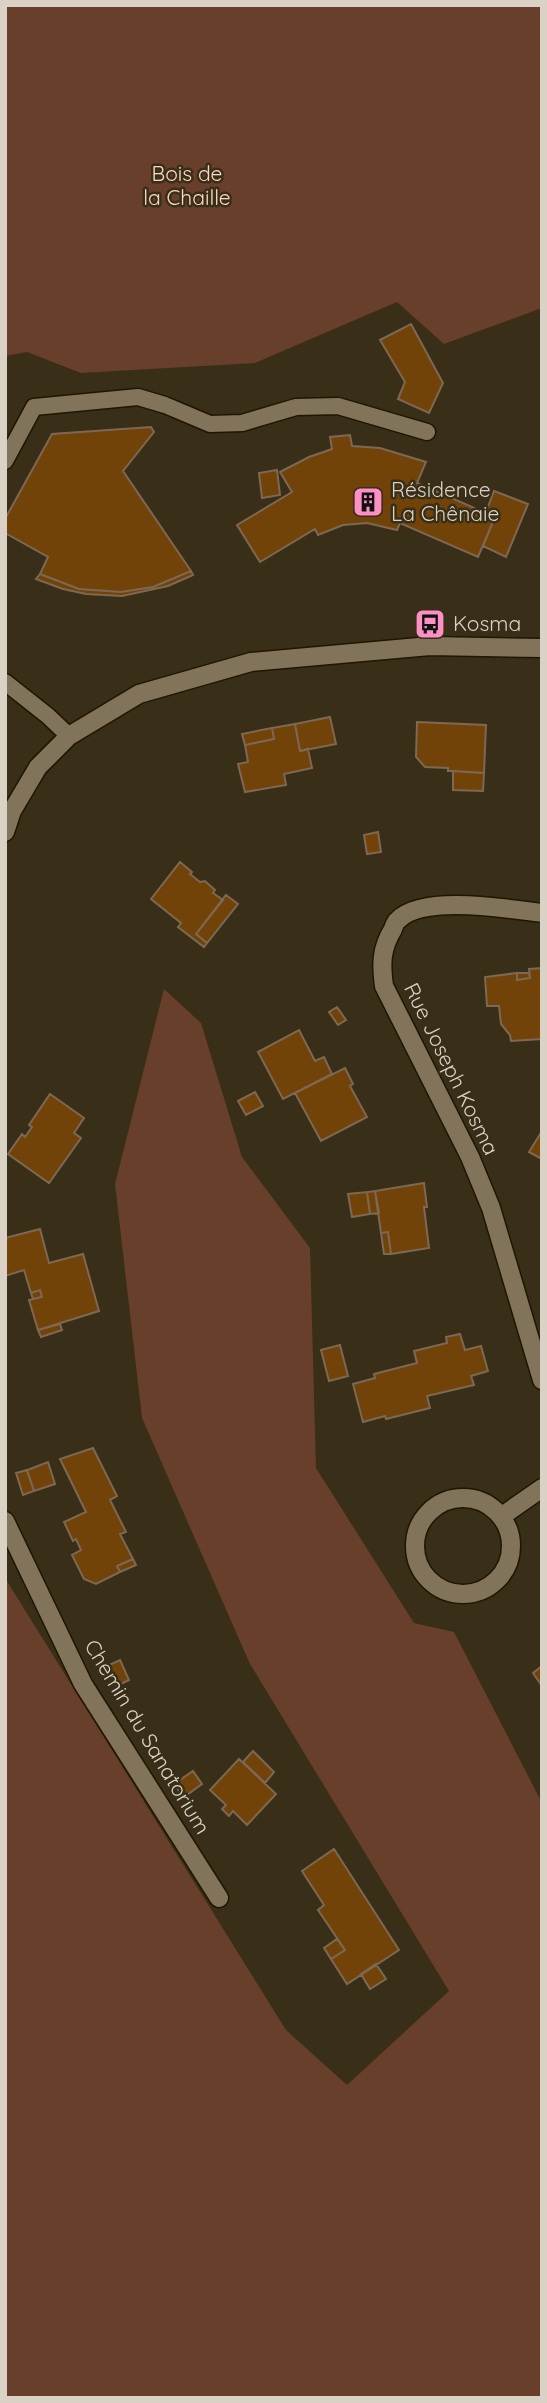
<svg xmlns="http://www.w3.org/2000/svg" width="547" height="2403" font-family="Quicksand,sans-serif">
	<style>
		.green { fill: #673f2a }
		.building { fill: #714308; stroke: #7d6854; stroke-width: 2 }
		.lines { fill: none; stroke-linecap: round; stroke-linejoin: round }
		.lane-casing { stroke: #201601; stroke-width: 19 }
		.street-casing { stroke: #201601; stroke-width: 21 }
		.lane { stroke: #81745b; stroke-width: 16 }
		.street { stroke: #81745b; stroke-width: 18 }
		.labels { text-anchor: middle; stroke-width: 5; stroke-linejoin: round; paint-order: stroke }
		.park-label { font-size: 21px; fill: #fbd6c4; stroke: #392e17 }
		.poi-label { font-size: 21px; fill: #dad3c5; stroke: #392e17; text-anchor: start }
		.street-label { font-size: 21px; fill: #dad3c5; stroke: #392e17 }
	</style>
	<rect width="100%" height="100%" fill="#392e17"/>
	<path class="green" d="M 5,5 L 542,5 L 542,308 L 444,344 L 397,302 L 255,363 L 81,373 L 27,352 L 5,356 Z
		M 164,989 L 201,1023 L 242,1157 L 310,1248 L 316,1468 L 414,1623 L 454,1632 L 542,1803 L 542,2398 L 5,2398 L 5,1578 L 286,2030 L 347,2085 L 449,1991 L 250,1664 L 142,1418 L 115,1184 Z"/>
	<path class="building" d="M 411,324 L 443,383 L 429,413 L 398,399 L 405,382 L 380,340 Z
		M 151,427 L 154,432 L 123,471 L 191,571 L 153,587 L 121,592 L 79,589 L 40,574 L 48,557 L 5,533 L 5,519 L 52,434 Z
		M 350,435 L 352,446 L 380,448 L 426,462 L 417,483 L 495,517 L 478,557 L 400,523 L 397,530 L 367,523 L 343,525 L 318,535 L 315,529 L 260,562 L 237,525 L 292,492 L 280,472 L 309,457 L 332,449 L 330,437 Z
		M 277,470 L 280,495 L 262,498 L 259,473 Z
		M 494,491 L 528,504 L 506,557 L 483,546 L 495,517 L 486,512 Z
		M 191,571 L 193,575 L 168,586 L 122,596 L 86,594 L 63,589 L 36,579 L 40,574 L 79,589 L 121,592 L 153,587 Z
		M 330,717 L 336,744 L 300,751 L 295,724 Z
		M 417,722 L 486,725 L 484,773 L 453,771 L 448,771 L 448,768 L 425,767 L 416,757 Z
		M 295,724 L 300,751 L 308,749 L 312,768 L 284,774 L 286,785 L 245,792 L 238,764 L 248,762 L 245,745 L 274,739 L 272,728 Z
		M 272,728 L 274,739 L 245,745 L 242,734 Z
		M 453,771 L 484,773 L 483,791 L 453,790 Z
		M 378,832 L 381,852 L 367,854 L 364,835 Z
		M 180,862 L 192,872 L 190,874 L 200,882 L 205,881 L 215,890 L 213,893 L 223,900 L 196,934 L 207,943 L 204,947 L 178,927 L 181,923 L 151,899 Z
		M 226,895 L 238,904 L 207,943 L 196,934 Z
		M 542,968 L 542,1039 L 511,1041 L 510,1035 L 501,1024 L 499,1006 L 487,1006 L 485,977 L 517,973 L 517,980 L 530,978 L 529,969 Z
		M 517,973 L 529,973 L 530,978 L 517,980 Z
		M 337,1007 L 346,1020 L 338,1025 L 329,1012 Z
		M 299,1030 L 315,1061 L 324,1057 L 332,1074 L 283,1099 L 258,1052 Z
		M 345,1068 L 353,1084 L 350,1086 L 367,1117 L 321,1141 L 295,1093 Z
		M 255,1092 L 263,1106 L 246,1115 L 238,1101 Z
		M 50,1094 L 84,1118 L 74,1133 L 81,1138 L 49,1183 L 8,1154 L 22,1134 L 25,1137 L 32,1127 L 29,1125 Z
		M 542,1131 L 542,1159 L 529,1152 Z
		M 424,1183 L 427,1207 L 424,1207 L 429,1248 L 391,1254 L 388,1232 L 381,1233 L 375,1191 Z
		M 375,1191 L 379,1213 L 370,1214 L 367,1192 Z
		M 367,1192 L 370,1214 L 352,1217 L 348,1194 Z
		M 40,1229 L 49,1263 L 83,1254 L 99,1311 L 38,1330 L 29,1300 L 42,1297 L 40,1290 L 31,1293 L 24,1270 L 5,1276 L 5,1238 Z
		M 388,1232 L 391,1254 L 384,1254 L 381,1233 Z
		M 40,1290 L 42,1297 L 33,1299 L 31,1293 Z
		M 60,1324 L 62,1330 L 41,1337 L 38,1330 Z
		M 460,1334 L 465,1350 L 481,1346 L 488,1371 L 471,1376 L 474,1385 L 427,1396 L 430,1408 L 386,1419 L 385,1416 L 363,1422 L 353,1384 L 375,1378 L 374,1374 L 417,1363 L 414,1351 L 447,1343 L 446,1337 Z
		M 340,1345 L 348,1376 L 329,1381 L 321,1350 Z
		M 93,1448 L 117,1496 L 110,1500 L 126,1532 L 120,1534 L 133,1559 L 117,1566 L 120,1572 L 96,1584 L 84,1579 L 72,1555 L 81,1550 L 76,1539 L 73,1541 L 64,1522 L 86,1512 L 60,1459 Z
		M 48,1462 L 55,1484 L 34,1491 L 27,1470 Z
		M 27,1470 L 34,1491 L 23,1495 L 16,1473 Z
		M 133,1559 L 136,1565 L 120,1572 L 117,1566 Z
		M 120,1660 L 129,1680 L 117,1686 L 107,1666 Z
		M 542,1666 L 542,1686 L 533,1673 Z
		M 253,1751 L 274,1772 L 265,1783 L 243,1762 Z
		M 239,1759 L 276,1794 L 247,1825 L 233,1811 L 229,1816 L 222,1809 L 226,1805 L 210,1790 Z
		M 193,1771 L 202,1784 L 184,1797 L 174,1784 Z
		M 334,1849 L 399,1950 L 347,1984 L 331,1959 L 345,1950 L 318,1910 L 324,1905 L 302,1871 Z
		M 337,1939 L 345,1950 L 331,1959 L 324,1948 Z
		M 376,1964 L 386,1979 L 370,1989 L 361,1974 Z"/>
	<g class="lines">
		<g class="lane-casing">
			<path id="lane" d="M 5,461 L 34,407 L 138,397 L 165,405 L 210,424 L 242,423 L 296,407 L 338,406 L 427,432
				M 5,682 L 48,716 L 69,736"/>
		</g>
		<g class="street-casing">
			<path id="street" d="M 5,832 L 12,811 L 38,767 L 69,736 L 139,694 L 251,662 L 430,646 L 542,648
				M 542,913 C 509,909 423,894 398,920 C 395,922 394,926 393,929 C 381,949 381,964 384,986 L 470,1157 L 491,1208 L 542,1380
				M415 1546a48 48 0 1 1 96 0a48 48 0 1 1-96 0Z
				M 502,1516 L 542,1488
				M 5,1521 L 83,1684 L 219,1898"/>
		</g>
		<use href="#lane" class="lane"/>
		<use href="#street" class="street"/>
	</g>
	<defs>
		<g id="building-square" transform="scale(1.575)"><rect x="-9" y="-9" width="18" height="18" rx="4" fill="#fc8fc3" stroke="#392e17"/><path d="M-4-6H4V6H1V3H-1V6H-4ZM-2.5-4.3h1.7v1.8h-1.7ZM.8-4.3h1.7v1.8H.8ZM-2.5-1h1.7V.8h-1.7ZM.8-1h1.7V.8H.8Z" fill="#111"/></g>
		<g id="bus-square" transform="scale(1.575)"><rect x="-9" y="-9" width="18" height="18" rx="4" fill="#fc8fc3" stroke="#392e17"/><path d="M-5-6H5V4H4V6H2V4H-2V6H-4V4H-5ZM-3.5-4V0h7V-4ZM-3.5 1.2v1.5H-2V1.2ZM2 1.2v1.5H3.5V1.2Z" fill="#111"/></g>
	</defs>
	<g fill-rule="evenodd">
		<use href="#building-square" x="368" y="502"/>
		<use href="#bus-square" x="430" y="624"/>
	</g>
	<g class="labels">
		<g class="park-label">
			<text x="187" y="181">Bois de<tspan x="187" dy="24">la Chaille</tspan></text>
		</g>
		<g class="poi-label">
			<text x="391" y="497">Résidence<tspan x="391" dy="24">La Chênaie</tspan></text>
			<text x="453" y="631">Kosma</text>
		</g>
		<g class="street-label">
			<text transform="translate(451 1069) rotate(64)" y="7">Rue Joseph Kosma</text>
			<text transform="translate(147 1737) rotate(59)" y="7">Chemin du Sanatorium</text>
		</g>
	</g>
	<rect width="547" height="2403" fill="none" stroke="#dad3c5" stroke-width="14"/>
</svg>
